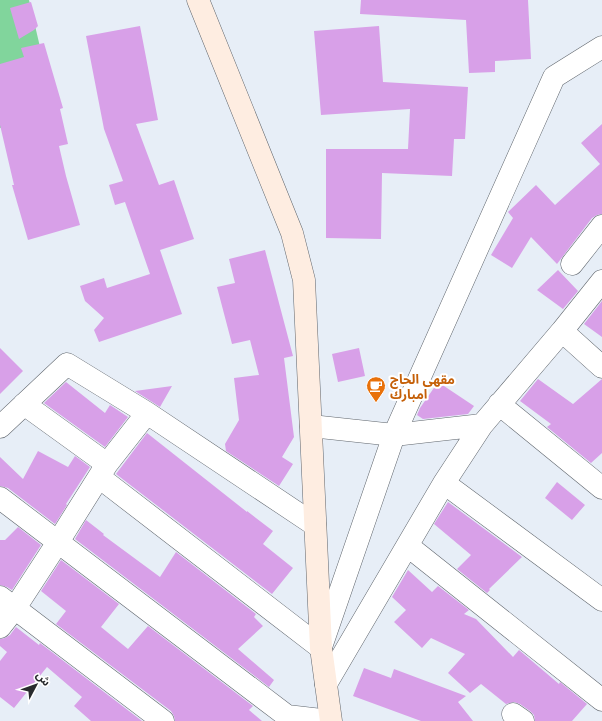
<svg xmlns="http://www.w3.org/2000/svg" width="602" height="721" font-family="Quicksand,'Noto Sans Arabic',sans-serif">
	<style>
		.green { fill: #81d59c }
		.building { fill: #d8a0e8 }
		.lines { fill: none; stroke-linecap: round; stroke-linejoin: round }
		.minor-casing { stroke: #60666d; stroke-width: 23 }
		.tertiary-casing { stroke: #60666d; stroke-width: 23 }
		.secondary-casing { stroke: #60666d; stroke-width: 23 }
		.minor { stroke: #fff; stroke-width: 22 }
		.tertiary { stroke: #fff; stroke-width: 22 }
		.secondary { stroke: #feede1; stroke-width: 22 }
		.labels { text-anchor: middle; stroke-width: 4; stroke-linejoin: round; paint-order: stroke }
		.food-label { font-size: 13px; font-weight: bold; fill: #c56008; stroke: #fff; text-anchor: start }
	</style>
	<rect width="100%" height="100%" fill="#e7eef7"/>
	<path class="green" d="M 0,0 L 29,0 L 55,111 L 0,128 Z"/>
	<path class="building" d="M 361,0 L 528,0 L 531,59 L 495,61 L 495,72 L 469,73 L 466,20 L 360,14 Z
		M 31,2 L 38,26 L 34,30 L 19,39 L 10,8 Z
		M 140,26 L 158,120 L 136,124 L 159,185 L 174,180 L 194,239 L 160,250 L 182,314 L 99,342 L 94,330 L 104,318 L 85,301 L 80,286 L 104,278 L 107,288 L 150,274 L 125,202 L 115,205 L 109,185 L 123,181 L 104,129 L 86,36 Z
		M 379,26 L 383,82 L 468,87 L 465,139 L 454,139 L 452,176 L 382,173 L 381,239 L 326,238 L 326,149 L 408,149 L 410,109 L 321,115 L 314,31 Z
		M 44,43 L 63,108 L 60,109 L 68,144 L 59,146 L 66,176 L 80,225 L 28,240 L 12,185 L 14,185 L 0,125 L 0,64 L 24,57 L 21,48 Z
		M 602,124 L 602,214 L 597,215 L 592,218 L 557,264 L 531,237 L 512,268 L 491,255 L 513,218 L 508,212 L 536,185 L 555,205 L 600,164 L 581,143 Z
		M 265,250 L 293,356 L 284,358 L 294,437 L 282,457 L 293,464 L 279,486 L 226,451 L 225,444 L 239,420 L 234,378 L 259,375 L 250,340 L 232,344 L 217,287 L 235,283 L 229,259 Z
		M 558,270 L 578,291 L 563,309 L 537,290 Z
		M 602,301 L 602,337 L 584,324 Z
		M 0,348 L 23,371 L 0,394 Z
		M 359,348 L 365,376 L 338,382 L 332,354 Z
		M 538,379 L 573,404 L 602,379 L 602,453 L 591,463 L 547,427 L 551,424 L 520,401 Z
		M 66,382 L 105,413 L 110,405 L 128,417 L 105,447 L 44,403 Z
		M 438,382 L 474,406 L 468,414 L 423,419 L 417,415 L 420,408 Z
		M 172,386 L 160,407 L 135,391 Z
		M 147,433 L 247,512 L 247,511 L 273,531 L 263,544 L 293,568 L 272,594 L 116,474 Z
		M 38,451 L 68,467 L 75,456 L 90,467 L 66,504 L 67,505 L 55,524 L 8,488 L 0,486 L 0,457 L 23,479 Z
		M 557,482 L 585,505 L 572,520 L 545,498 Z
		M 448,502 L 522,557 L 489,589 L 490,590 L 487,593 L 457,569 L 471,555 L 434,524 Z
		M 86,520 L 104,534 L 103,535 L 160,577 L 176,552 L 256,614 L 254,617 L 263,626 L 238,649 L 274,680 L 269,687 L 75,539 Z
		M 18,527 L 41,545 L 12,590 L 7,587 L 0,585 L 0,540 L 5,540 Z
		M 61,560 L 119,604 L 101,627 L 128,649 L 148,626 L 253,706 L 249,710 L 262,721 L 175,721 L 174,716 L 171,711 L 56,624 L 66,611 L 41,591 Z
		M 408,570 L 432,592 L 438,586 L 469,610 L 464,614 L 476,619 L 513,657 L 519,650 L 559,684 L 560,682 L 587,704 L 572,721 L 535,721 L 534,715 L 530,711 L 520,704 L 514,702 L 506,704 L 481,684 L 470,693 L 448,673 L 465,654 L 431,638 L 422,648 L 394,622 L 406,610 L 392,597 Z
		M 16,627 L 39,645 L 40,643 L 142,721 L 91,721 L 74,706 L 82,697 L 47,667 L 14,708 L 0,697 L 0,661 L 7,652 L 0,646 L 0,639 L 5,638 L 10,635 Z
		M 364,668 L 391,678 L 394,669 L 466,696 L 458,702 L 473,721 L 421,721 L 353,696 Z"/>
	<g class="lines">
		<g class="minor-casing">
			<path id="minor" d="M 572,264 L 602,226
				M 562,331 L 602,281
				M 24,404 L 107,464
				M 499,404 L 602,488
				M 311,426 L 394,435 L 482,425
				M 0,427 L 67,364 L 147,413 L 315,525
				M 99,477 L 321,648
				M 444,483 L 602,600
				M 0,498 L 287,716 L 330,721
				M 408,546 L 602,700
				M 0,597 L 163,721
				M 0,627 L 15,608 L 58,542 L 107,464 L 147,413
				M 326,684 L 444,483 L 482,425 L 562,331 L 602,367
				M 513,714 L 523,721"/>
		</g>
		<g class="tertiary-casing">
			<path id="tertiary" d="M 321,647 L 394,435 L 554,77 L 602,47"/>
		</g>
		<g class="secondary-casing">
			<path id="secondary" d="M 198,0 L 292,233 L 304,280 L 321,648 L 331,721"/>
		</g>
		<use href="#minor" class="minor"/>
		<use href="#tertiary" class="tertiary"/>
		<use href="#secondary" class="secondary"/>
	</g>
	<defs>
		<g id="cafe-pin" transform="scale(1)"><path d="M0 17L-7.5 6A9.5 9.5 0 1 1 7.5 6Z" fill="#e8710a" stroke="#fff"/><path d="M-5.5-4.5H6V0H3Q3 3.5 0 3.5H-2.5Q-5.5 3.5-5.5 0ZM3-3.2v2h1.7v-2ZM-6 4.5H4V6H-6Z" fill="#fff"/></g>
	</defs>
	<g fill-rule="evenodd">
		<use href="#cafe-pin" x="376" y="386"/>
	</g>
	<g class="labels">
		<g class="food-label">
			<text x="390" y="384">مقهى الحاج<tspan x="390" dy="15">امبارك</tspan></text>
		</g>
	</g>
	<g transform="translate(36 685) rotate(49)" stroke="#ffffff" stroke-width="3" paint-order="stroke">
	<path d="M0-3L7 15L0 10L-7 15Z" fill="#282b2e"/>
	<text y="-6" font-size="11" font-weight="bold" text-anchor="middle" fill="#282b2e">ش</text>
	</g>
</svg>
